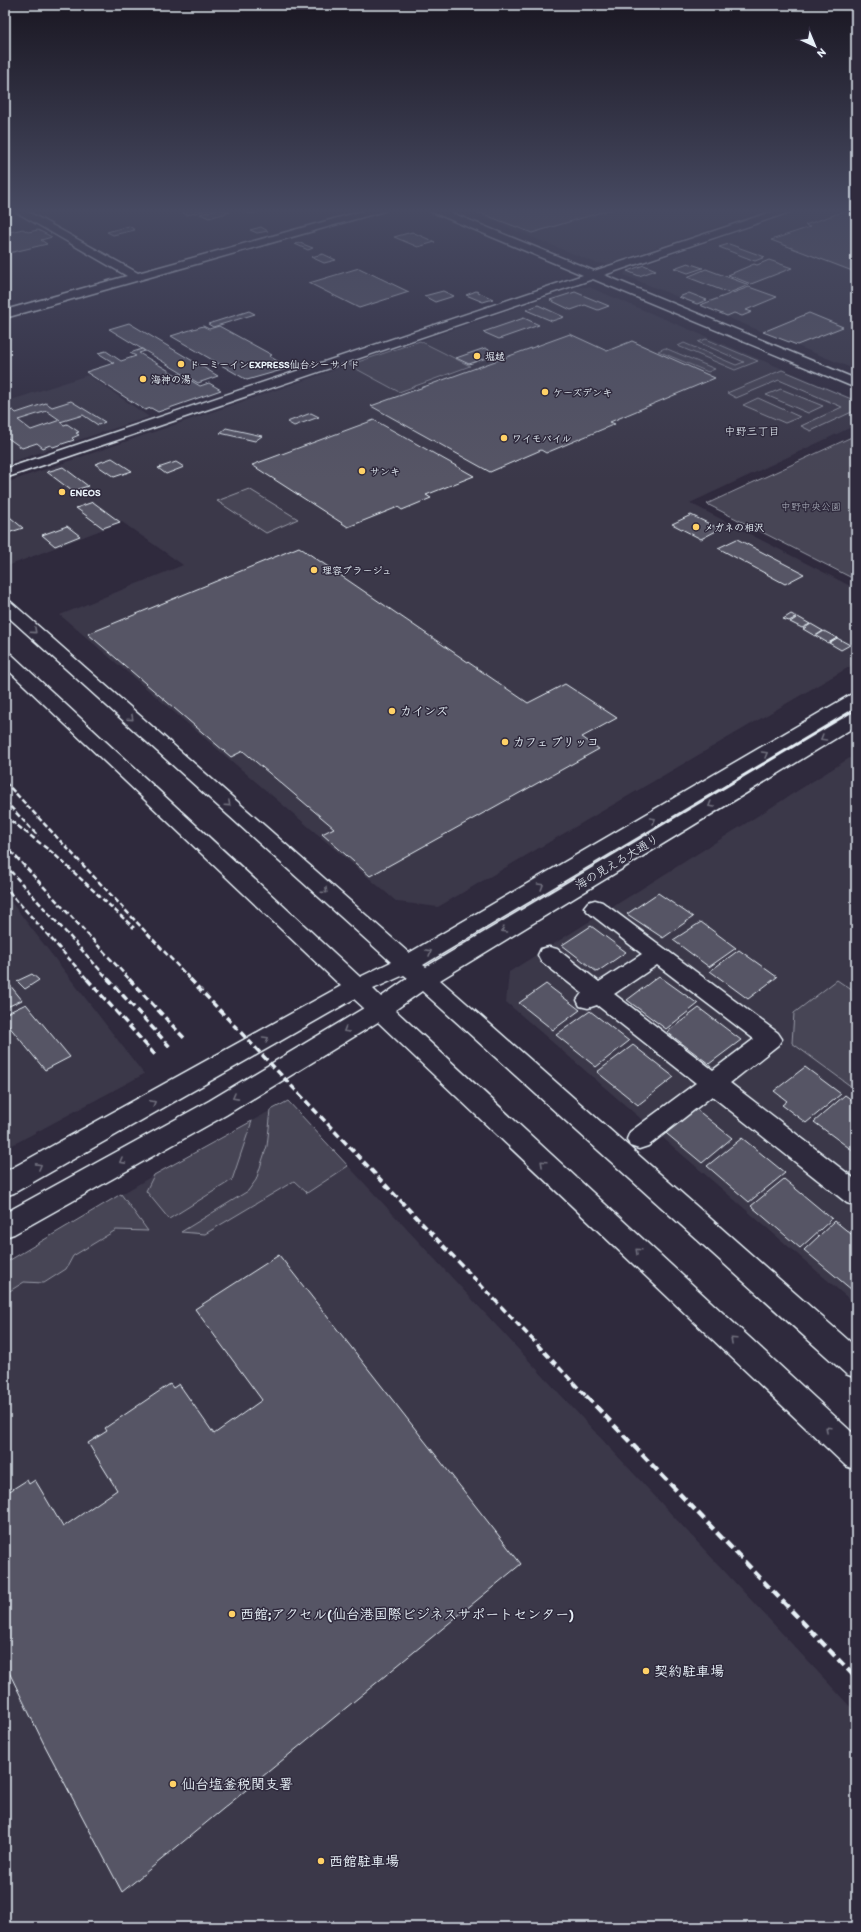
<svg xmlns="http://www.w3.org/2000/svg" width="861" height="1932" font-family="Itim,'Klee One',sans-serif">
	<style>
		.built { fill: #3b3749 }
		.green { fill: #464455; stroke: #979aa6 }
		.building { fill: #575565; stroke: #e8f1f8; fill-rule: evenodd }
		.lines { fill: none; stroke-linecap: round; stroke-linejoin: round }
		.street-casing { stroke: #e8f1f8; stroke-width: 3 }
		.secondary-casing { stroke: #e8f1f8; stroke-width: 3 }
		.street { fill: #2f2a3d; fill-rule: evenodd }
		.secondary { fill: #2f2a3d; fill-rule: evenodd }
		.rail-far2 { stroke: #e8f1f8; stroke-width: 2.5; stroke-dasharray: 5.5 2.5; stroke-linecap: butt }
		.rail-far1 { stroke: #e8f1f8; stroke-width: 3.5; stroke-dasharray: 7 3.5; stroke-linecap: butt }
		.rail { stroke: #e8f1f8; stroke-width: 4.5; stroke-dasharray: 9 4.5; stroke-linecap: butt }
		.oneway { stroke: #70707e }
		.poi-dot { fill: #ffd166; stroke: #2f2a3d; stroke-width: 1.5 }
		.labels { text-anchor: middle; stroke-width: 3; stroke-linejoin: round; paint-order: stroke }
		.far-poi-label { font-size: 10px; font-weight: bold; fill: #e8f1f8; stroke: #2f2a3d; text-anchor: start }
		.far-park-label { font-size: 10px; fill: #afb4bf; stroke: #2f2a3d }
		.far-neighbourhood-label { font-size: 11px; fill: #e8f1f8; stroke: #2f2a3d }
		.poi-label { font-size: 12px; font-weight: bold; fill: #e8f1f8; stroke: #2f2a3d; text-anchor: start }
		.street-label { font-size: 12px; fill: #e8f1f8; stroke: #2f2a3d }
		.near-poi-label { font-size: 14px; font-weight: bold; fill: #e8f1f8; stroke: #2f2a3d; text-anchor: start }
	</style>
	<rect width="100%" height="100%" fill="#2f2a3d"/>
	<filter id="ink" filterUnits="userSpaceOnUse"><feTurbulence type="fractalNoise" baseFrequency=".025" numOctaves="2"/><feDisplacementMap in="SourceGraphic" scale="8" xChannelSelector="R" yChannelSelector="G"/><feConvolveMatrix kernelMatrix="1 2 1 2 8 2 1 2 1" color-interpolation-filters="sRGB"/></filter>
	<g filter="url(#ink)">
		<path class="built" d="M 462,209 L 770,209 L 608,264 L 596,263 Z
			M 806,209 L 856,209 L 856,370 L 624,275 L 625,271 Z
			M 577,287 L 589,287 L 856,400 L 856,425 L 690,503 L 856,589 L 856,663 L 438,907 L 397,902 L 60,615 L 183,565 L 122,522 L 5,567 L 5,483 L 349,365 L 399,392 L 470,366 L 420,341 Z
			M 88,375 L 149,417 L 5,464 L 5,402 Z
			M 856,754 L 856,1305 L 506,1002 L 509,972 Z
			M 5,894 L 144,1074 L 5,1149 Z
			M 288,1101 L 856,1713 L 856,1927 L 5,1927 L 5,1263 L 154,1175 Z"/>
		<path class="green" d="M 706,339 L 758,361 L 735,370 L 678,346 L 684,343 L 736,365 L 744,362 L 698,342 Z
			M 420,341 L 470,366 L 399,392 L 349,365 Z
			M 665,348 L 715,369 L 708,372 L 658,351 Z
			M 782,370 L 856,401 L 856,410 L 811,431 L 801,426 L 842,407 L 779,380 L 736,398 L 727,393 Z
			M 781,389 L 823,406 L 808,413 L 766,395 Z
			M 758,398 L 800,417 L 785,423 L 743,405 Z
			M 856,435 L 856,580 L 707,504 L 713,501 Z
			M 249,489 L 298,519 L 266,533 L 217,501 Z
			M 837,980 L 856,993 L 856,1090 L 792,1043 L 794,1013 Z
			M 288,1101 L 348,1166 L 307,1193 L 294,1181 L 205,1234 L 181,1232 L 248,1191 L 256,1180 L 267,1146 L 271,1110 Z
			M 252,1121 L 232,1180 L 169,1219 L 146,1191 L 154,1175 Z
			M 121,1194 L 148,1231 L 116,1230 L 73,1256 L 66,1269 L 44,1283 L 24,1282 L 5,1294 L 5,1263 Z"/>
		<path class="building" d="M 175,209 L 211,209 L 187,215 Z
			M 218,209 L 230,212 L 209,218 L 200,214 Z
			M 239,209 L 269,209 L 250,214 Z
			M 470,209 L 612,209 L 532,233 Z
			M 845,211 L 851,213 L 856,211 L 855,272 L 771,240 L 810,227 L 805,225 Z
			M 129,226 L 135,230 L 113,235 L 107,232 Z
			M 261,227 L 268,231 L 257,233 L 250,230 Z
			M 23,229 L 28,232 L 38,230 L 52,237 L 41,240 L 47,244 L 5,254 L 5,233 Z
			M 412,232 L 435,242 L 418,247 L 394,237 Z
			M 300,243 L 313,248 L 308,250 L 295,244 Z
			M 729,244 L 765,257 L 755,261 L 719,247 Z
			M 323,254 L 336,260 L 324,263 L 311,257 Z
			M 769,260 L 792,268 L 751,284 L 728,275 L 754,264 L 757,265 Z
			M 688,263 L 703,268 L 688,273 L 674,268 Z
			M 644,265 L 656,270 L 639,276 L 627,271 Z
			M 359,268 L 409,292 L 359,308 L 309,283 Z
			M 706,269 L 749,285 L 729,293 L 687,277 Z
			M 749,287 L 777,297 L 746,310 L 752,312 L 742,316 L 734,313 L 727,316 L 700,305 Z
			M 443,291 L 454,296 L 435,302 L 424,296 Z
			M 476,291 L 493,299 L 483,302 L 466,295 Z
			M 575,292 L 609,306 L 598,310 L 585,305 L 571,310 L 550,300 Z
			M 689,293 L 707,300 L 697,304 L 679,297 Z
			M 538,305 L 564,317 L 552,321 L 526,310 Z
			M 249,311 L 255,314 L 213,327 L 208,324 Z
			M 809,313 L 843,327 L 797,345 L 763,332 Z
			M 524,318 L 539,325 L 499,339 L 483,332 Z
			M 129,323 L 218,376 L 198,383 L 109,329 Z
			M 203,326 L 209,329 L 219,326 L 272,355 L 269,356 L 289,368 L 247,380 L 171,336 Z
			M 570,334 L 607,351 L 632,341 L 715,378 L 610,422 L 615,424 L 546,453 L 541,450 L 490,472 L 371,406 Z
			M 485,348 L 498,354 L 469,364 L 456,358 Z
			M 142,349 L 145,351 L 139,353 L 176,375 L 180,374 L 200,386 L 209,383 L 221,390 L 158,412 L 151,408 L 145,410 L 86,372 L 114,363 L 98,353 L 106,351 L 121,361 L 136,356 L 130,353 Z
			M 71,401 L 105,422 L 98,425 L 83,415 L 60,422 L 64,425 L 67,424 L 79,432 L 76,433 L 79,435 L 72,438 L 74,440 L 53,447 L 50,445 L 43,448 L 37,443 L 22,448 L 5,436 L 5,411 L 7,412 L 13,410 L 16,413 L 46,403 L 52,407 ZM 47,411 L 60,420 L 31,430 L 18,420 Z
			M 311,413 L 319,417 L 294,426 L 287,422 Z
			M 374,420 L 474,476 L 426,495 L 431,498 L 402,510 L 398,507 L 348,527 L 252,465 Z
			M 226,428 L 262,436 L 255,441 L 220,433 Z
			M 112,458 L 132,471 L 114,477 L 95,464 Z
			M 176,462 L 184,467 L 166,474 L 158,468 Z
			M 63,467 L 88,486 L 72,491 L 47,472 Z
			M 93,502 L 120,522 L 103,528 L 76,508 Z
			M 5,513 L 23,528 L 5,534 Z
			M 691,515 L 720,529 L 701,539 L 672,524 Z
			M 67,526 L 80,536 L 55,546 L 42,535 Z
			M 737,539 L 804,574 L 785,584 L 718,548 Z
			M 299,547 L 528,703 L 565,684 L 617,718 L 582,737 L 599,749 L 370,876 L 322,834 L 334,828 L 243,751 L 231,757 L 88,634 Z
			M 791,614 L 797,617 L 789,621 L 783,619 Z
			M 798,617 L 810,624 L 802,628 L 790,622 Z
			M 811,624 L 823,631 L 815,636 L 803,629 Z
			M 824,631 L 837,638 L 828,643 L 816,636 Z
			M 837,638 L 850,645 L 841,650 L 829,643 Z
			M 658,893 L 693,917 L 663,938 L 627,914 Z
			M 701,922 L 736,948 L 709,967 L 673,940 Z
			M 591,926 L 626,952 L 597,972 L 562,945 Z
			M 739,950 L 777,977 L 748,999 L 710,971 Z
			M 32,974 L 39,980 L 25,989 L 17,981 Z
			M 659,976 L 698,1004 L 666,1029 L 627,1000 Z
			M 5,979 L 22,1000 L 5,1008 Z
			M 546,984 L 580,1010 L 553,1030 L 519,1003 Z
			M 26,1004 L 70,1057 L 45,1070 L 8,1025 L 5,1026 L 5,1014 Z
			M 699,1008 L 741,1040 L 709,1064 L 667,1032 Z
			M 590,1011 L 629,1041 L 596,1067 L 556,1035 Z
			M 633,1045 L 674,1077 L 638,1105 L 597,1072 Z
			M 805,1067 L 841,1094 L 806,1123 L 782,1105 L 787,1101 L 774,1091 Z
			M 845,1095 L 856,1103 L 856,1153 L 814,1122 Z
			M 691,1105 L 732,1138 L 702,1163 L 661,1129 Z
			M 742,1138 L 785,1173 L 749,1202 L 707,1166 Z
			M 784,1179 L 832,1219 L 800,1248 L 751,1206 Z
			M 835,1221 L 856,1238 L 856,1287 L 852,1290 L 804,1250 Z
			M 279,1255 L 521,1564 L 122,1892 L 44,1744 L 5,1664 L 5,1494 L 27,1480 L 29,1484 L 35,1480 L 63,1527 L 117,1490 L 88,1443 L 107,1431 L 105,1428 L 170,1384 L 173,1388 L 179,1384 L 214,1434 L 262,1400 L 195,1309 Z"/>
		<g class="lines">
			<g class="street-casing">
				<path id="street" d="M 595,900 L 602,902 L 778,1033 L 782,1039 L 778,1045 L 730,1083 L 856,1180 L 856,1206 L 847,1203 L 712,1096 L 648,1146 L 639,1149 L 630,1146 L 627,1139 L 630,1132 L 696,1083 L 597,1005 L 588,1008 L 580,1006 L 577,1000 L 582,993 L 541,961 L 538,955 L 541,949 L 549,947 L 557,949 L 599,982 L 642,954 L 588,912 L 584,907 L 588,902 ZM 657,965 L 754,1039 L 713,1070 L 614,994 Z"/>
			</g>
			<g class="secondary-casing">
				<path id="secondary" d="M 11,209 L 23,209 L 138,273 L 370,209 L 385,209 L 384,211 L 5,318 L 5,310 L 127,276 Z
					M 429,209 L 442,209 L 594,271 L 780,209 L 794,209 L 793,211 L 604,275 L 856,379 L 856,388 L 593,279 L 5,478 L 5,469 L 583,275 L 430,211 Z
					M 5,600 L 11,602 L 409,953 L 850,695 L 856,694 L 856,707 L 423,965 L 426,967 L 850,714 L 856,712 L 856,726 L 440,980 L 856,1347 L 856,1378 L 846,1374 L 422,991 L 395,1010 L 856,1436 L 856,1470 L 846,1466 L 378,1022 L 226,1115 L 14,1234 L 5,1237 L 5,1213 L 209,1101 L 364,1008 L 354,999 L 14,1193 L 5,1196 L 5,1172 L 341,986 L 5,667 L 5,653 L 11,654 L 360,977 L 391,962 L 5,614 ZM 404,975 L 408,978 L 381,997 L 373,989 Z"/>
			</g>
			<use href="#street" class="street"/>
			<use href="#secondary" class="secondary"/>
			<path class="rail-far2" d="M 5,782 L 191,980
				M 5,801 L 38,836
				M 5,816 L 54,854 L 134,928
				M 5,845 L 130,980
				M 5,865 L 109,980
				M 5,884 L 11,894 L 88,980"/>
			<path class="rail-far1" d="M 87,979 L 156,1056
				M 108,979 L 171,1048
				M 129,979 L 186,1040
				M 190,979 L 587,1397"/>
			<path class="rail" d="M 586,1396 L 856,1678"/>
		</g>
		<defs><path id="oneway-chevron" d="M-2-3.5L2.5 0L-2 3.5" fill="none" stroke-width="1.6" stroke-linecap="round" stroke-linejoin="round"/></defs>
		<g class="oneway">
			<use href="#oneway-chevron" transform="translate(34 631) rotate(42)"/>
			<use href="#oneway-chevron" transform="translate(131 718) rotate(42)"/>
			<use href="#oneway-chevron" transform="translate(823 738) rotate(149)"/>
			<use href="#oneway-chevron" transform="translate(765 754) rotate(-30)"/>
			<use href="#oneway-chevron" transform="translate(228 804) rotate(42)"/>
			<use href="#oneway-chevron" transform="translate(711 805) rotate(149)"/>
			<use href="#oneway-chevron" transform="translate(653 820) rotate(-31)"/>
			<use href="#oneway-chevron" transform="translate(541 886) rotate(-31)"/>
			<use href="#oneway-chevron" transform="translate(325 891) rotate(42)"/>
			<use href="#oneway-chevron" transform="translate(504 930) rotate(149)"/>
			<use href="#oneway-chevron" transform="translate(429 952) rotate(-30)"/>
			<use href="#oneway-chevron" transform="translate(346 1030) rotate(149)"/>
			<use href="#oneway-chevron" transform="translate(266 1039) rotate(-30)"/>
			<use href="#oneway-chevron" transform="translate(235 1097) rotate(151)"/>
			<use href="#oneway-chevron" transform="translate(153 1103) rotate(-29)"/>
			<use href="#oneway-chevron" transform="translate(122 1161) rotate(151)"/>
			<use href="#oneway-chevron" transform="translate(543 1163) rotate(-137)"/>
			<use href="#oneway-chevron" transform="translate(39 1166) rotate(-29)"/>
			<use href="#oneway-chevron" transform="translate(638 1251) rotate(-137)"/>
			<use href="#oneway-chevron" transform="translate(733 1340) rotate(-137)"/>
			<use href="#oneway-chevron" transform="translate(828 1429) rotate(-137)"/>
		</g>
	</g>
	<linearGradient id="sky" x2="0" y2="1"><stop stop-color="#1a1722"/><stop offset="0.44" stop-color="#474a62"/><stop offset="1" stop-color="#474a62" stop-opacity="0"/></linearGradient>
	<rect width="861" height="479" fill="url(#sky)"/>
	<g class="poi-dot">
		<circle cx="477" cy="356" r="4"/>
		<circle cx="181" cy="364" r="4"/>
		<circle cx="143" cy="379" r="4"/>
		<circle cx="545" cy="392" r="4"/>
		<circle cx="504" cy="438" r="4"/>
		<circle cx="362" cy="471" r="4"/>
		<circle cx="62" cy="492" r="4"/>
		<circle cx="696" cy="527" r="4"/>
		<circle cx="314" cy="570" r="4"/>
		<circle cx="392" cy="711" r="4"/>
		<circle cx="505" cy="742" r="4"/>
		<circle cx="232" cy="1614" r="4"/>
		<circle cx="646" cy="1671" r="4"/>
		<circle cx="173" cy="1784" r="4"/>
		<circle cx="321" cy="1861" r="4"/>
	</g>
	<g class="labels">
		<g class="far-poi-label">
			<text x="485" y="360">堀越</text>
			<text x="189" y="368">ドーミーインEXPRESS仙台シーサイド</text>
			<text x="151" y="383">海神の湯</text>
			<text x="553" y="396">ケーズデンキ</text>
			<text x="512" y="442">ワイモバイル</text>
			<text x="370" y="475">サンキ</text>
			<text x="70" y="496">ENEOS</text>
			<text x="704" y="531">メガネの相沢</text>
			<text x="322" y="574">理容ブラージュ</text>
		</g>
		<g class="far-park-label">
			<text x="811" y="510">中野中央公園</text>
		</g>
		<g class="far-neighbourhood-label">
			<text x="752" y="435">中野三丁目</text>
		</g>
		<g class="poi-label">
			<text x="400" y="715">カインズ</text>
			<text x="513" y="746">カフェ ブリッコ</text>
		</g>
		<g class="street-label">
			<text transform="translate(617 862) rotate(-31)" y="4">海の見える大通り</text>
		</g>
		<g class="near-poi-label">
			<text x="240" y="1619">西館;アクセル(仙台港国際ビジネスサポートセンター)</text>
			<text x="654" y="1676">契約駐車場</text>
			<text x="181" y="1789">仙台塩釜税関支署</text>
			<text x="329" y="1866">西館駐車場</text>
		</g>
	</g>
	<rect width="861" height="1932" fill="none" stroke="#2f2a3d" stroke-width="20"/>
	<rect x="10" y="10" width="841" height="1912" fill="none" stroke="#e8f1f8" stroke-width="1.5" filter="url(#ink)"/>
	<g transform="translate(815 46) rotate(136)" stroke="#2f2a3d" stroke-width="3" paint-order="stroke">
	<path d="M0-3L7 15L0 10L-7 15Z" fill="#e8f1f8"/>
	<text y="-6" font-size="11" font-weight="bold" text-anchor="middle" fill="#e8f1f8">N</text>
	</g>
</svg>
